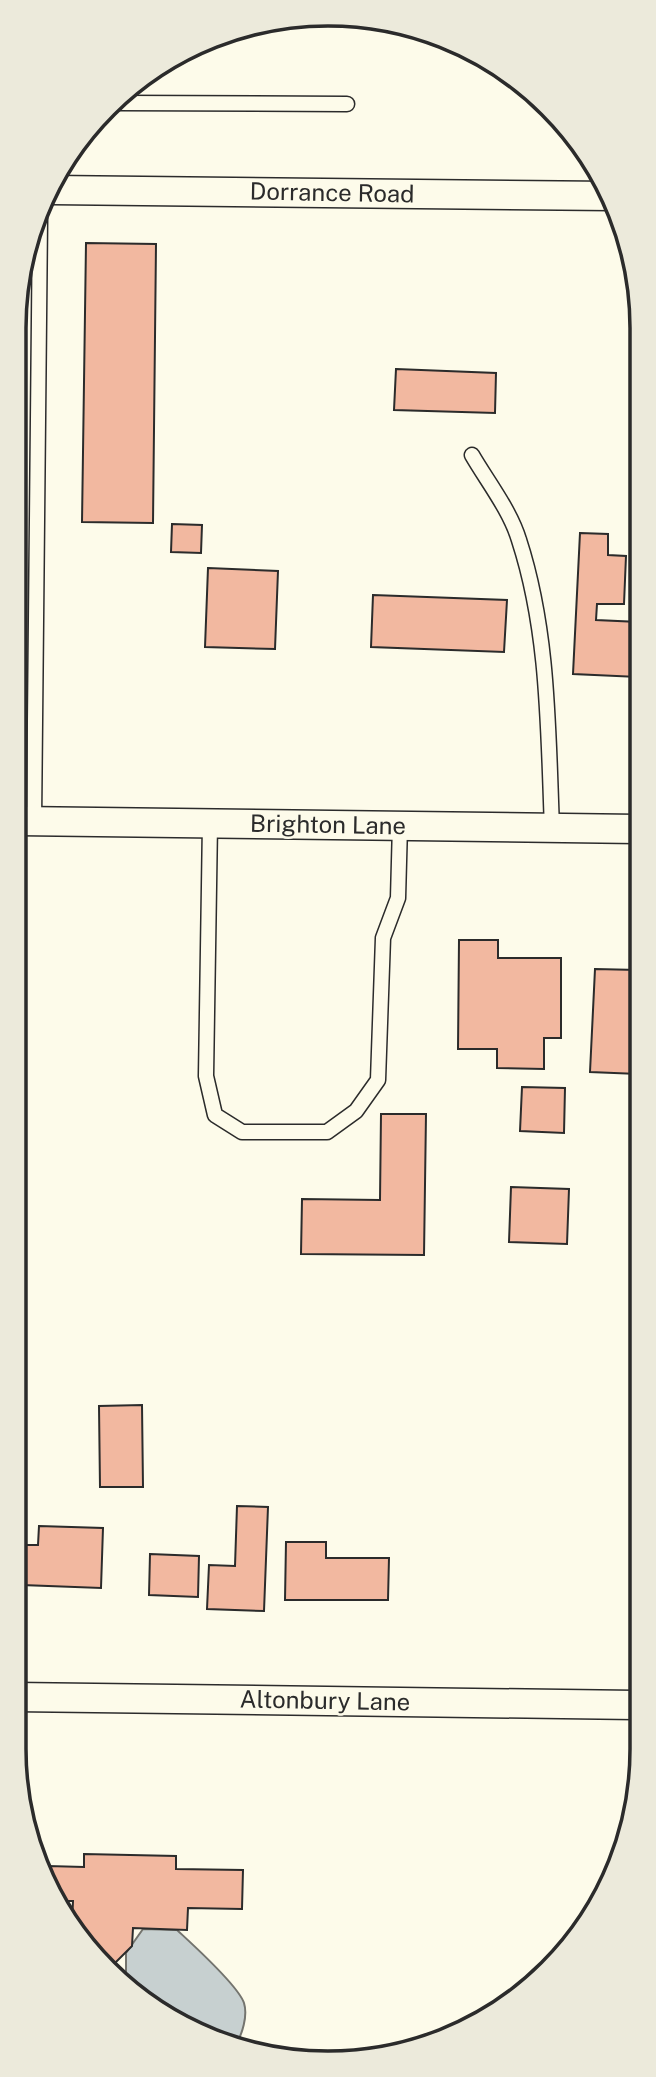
<svg xmlns="http://www.w3.org/2000/svg" width="656" height="2077" font-family="'Public Sans',sans-serif">
	<style>
		.water { fill: #c7d0d0; stroke: #74746e; stroke-width: 2 }
		.building { fill: #f2b8a0; stroke: #2b2b2b; stroke-width: 2 }
		.lines { fill: none; stroke-linecap: round; stroke-linejoin: round }
		.service-casing { stroke: #2b2b2b; stroke-width: 17 }
		.minor-casing { stroke: #2b2b2b; stroke-width: 31 }
		.service { stroke: #fdfbea; stroke-width: 14 }
		.minor { stroke: #fdfbea; stroke-width: 28 }
		.labels { text-anchor: middle; stroke-width: 5; stroke-linejoin: round; paint-order: stroke }
		.street-label { font-size: 24px; fill: #2b2b2b; stroke: #fdfbea }
		.rim { fill: none; stroke: #2b2b2b; stroke-width: 3.5 }
	</style>
	<rect width="100%" height="100%" fill="#fdfbea"/>
	<path class="water" d="M 143,1929 L 177,1930 C 192,1944 238,1985 244,2003 C 248,2016 242,2034 236,2045 L 189,2030 L 126,1982 L 126,1953 Z"/>
	<path class="building" d="M 86,243 L 156,244 L 153,523 L 82,522 Z
		M 396,369 L 496,373 L 495,413 L 394,410 Z
		M 172,524 L 202,525 L 201,553 L 171,552 Z
		M 580,533 L 608,534 L 608,555 L 626,556 L 624,604 L 597,604 L 596,620 L 639,622 L 638,677 L 573,674 Z
		M 208,568 L 278,571 L 275,649 L 205,647 Z
		M 373,595 L 507,600 L 504,652 L 371,647 Z
		M 459,940 L 498,940 L 498,958 L 561,958 L 561,1038 L 544,1038 L 544,1069 L 497,1068 L 497,1049 L 458,1049 Z
		M 595,969 L 638,970 L 638,1074 L 590,1072 Z
		M 522,1087 L 565,1088 L 564,1133 L 520,1131 Z
		M 381,1114 L 426,1114 L 424,1255 L 301,1254 L 302,1199 L 380,1200 Z
		M 511,1187 L 569,1189 L 567,1244 L 509,1242 Z
		M 142,1405 L 143,1487 L 100,1487 L 99,1406 Z
		M 237,1506 L 268,1507 L 264,1611 L 207,1609 L 209,1565 L 235,1566 Z
		M 39,1526 L 103,1528 L 101,1588 L 22,1585 L 23,1545 L 38,1545 Z
		M 286,1542 L 326,1542 L 326,1558 L 389,1558 L 388,1600 L 285,1600 Z
		M 150,1554 L 199,1556 L 198,1597 L 149,1595 Z
		M 622,1826 L 629,1826 L 615,1862 L 614,1844 L 622,1844 Z
		M 84,1854 L 176,1856 L 176,1869 L 243,1870 L 242,1909 L 188,1908 L 187,1930 L 133,1928 L 132,1946 L 115,1963 L 101,1963 L 92,1956 L 72,1924 L 73,1901 L 58,1901 L 47,1884 L 48,1866 L 84,1867 Z"/>
	<g class="lines">
		<g class="service-casing">
			<path id="service" d="M 118,103 L 347,104
				M 472,455 C 487,481 510,510 519,540 C 549,632 548,731 552,828
				M 34,822 L 40,218
				M 210,823 L 206,1076 L 215,1115 L 242,1132 L 327,1132 L 356,1111 L 378,1080 L 383,938 L 398,898 L 400,825"/>
		</g>
		<g class="minor-casing">
			<path id="minor" d="M 52,190 L 612,196
				M 18,821 L 638,829
				M 14,1697 L 636,1705"/>
		</g>
		<use href="#service" class="service"/>
		<use href="#minor" class="minor"/>
	</g>
	<g class="labels">
		<g class="street-label">
			<text transform="translate(332 193) rotate(1)" y="8">Dorrance Road</text>
			<text transform="translate(328 825) rotate(1)" y="8">Brighton Lane</text>
			<text transform="translate(325 1701) rotate(1)" y="8">Altonbury Lane</text>
		</g>
	</g>
	<path d="M0 0H656V2077H0ZM328 26H328A302 302 0 0 1 630 328V1749A302 302 0 0 1 328 2051H328A302 302 0 0 1 26 1749V328A302 302 0 0 1 328 26Z" fill="#eceadb" fill-rule="evenodd"/>
	<path class="rim" d="M328 26H328A302 302 0 0 1 630 328V1749A302 302 0 0 1 328 2051H328A302 302 0 0 1 26 1749V328A302 302 0 0 1 328 26Z"/>
</svg>
